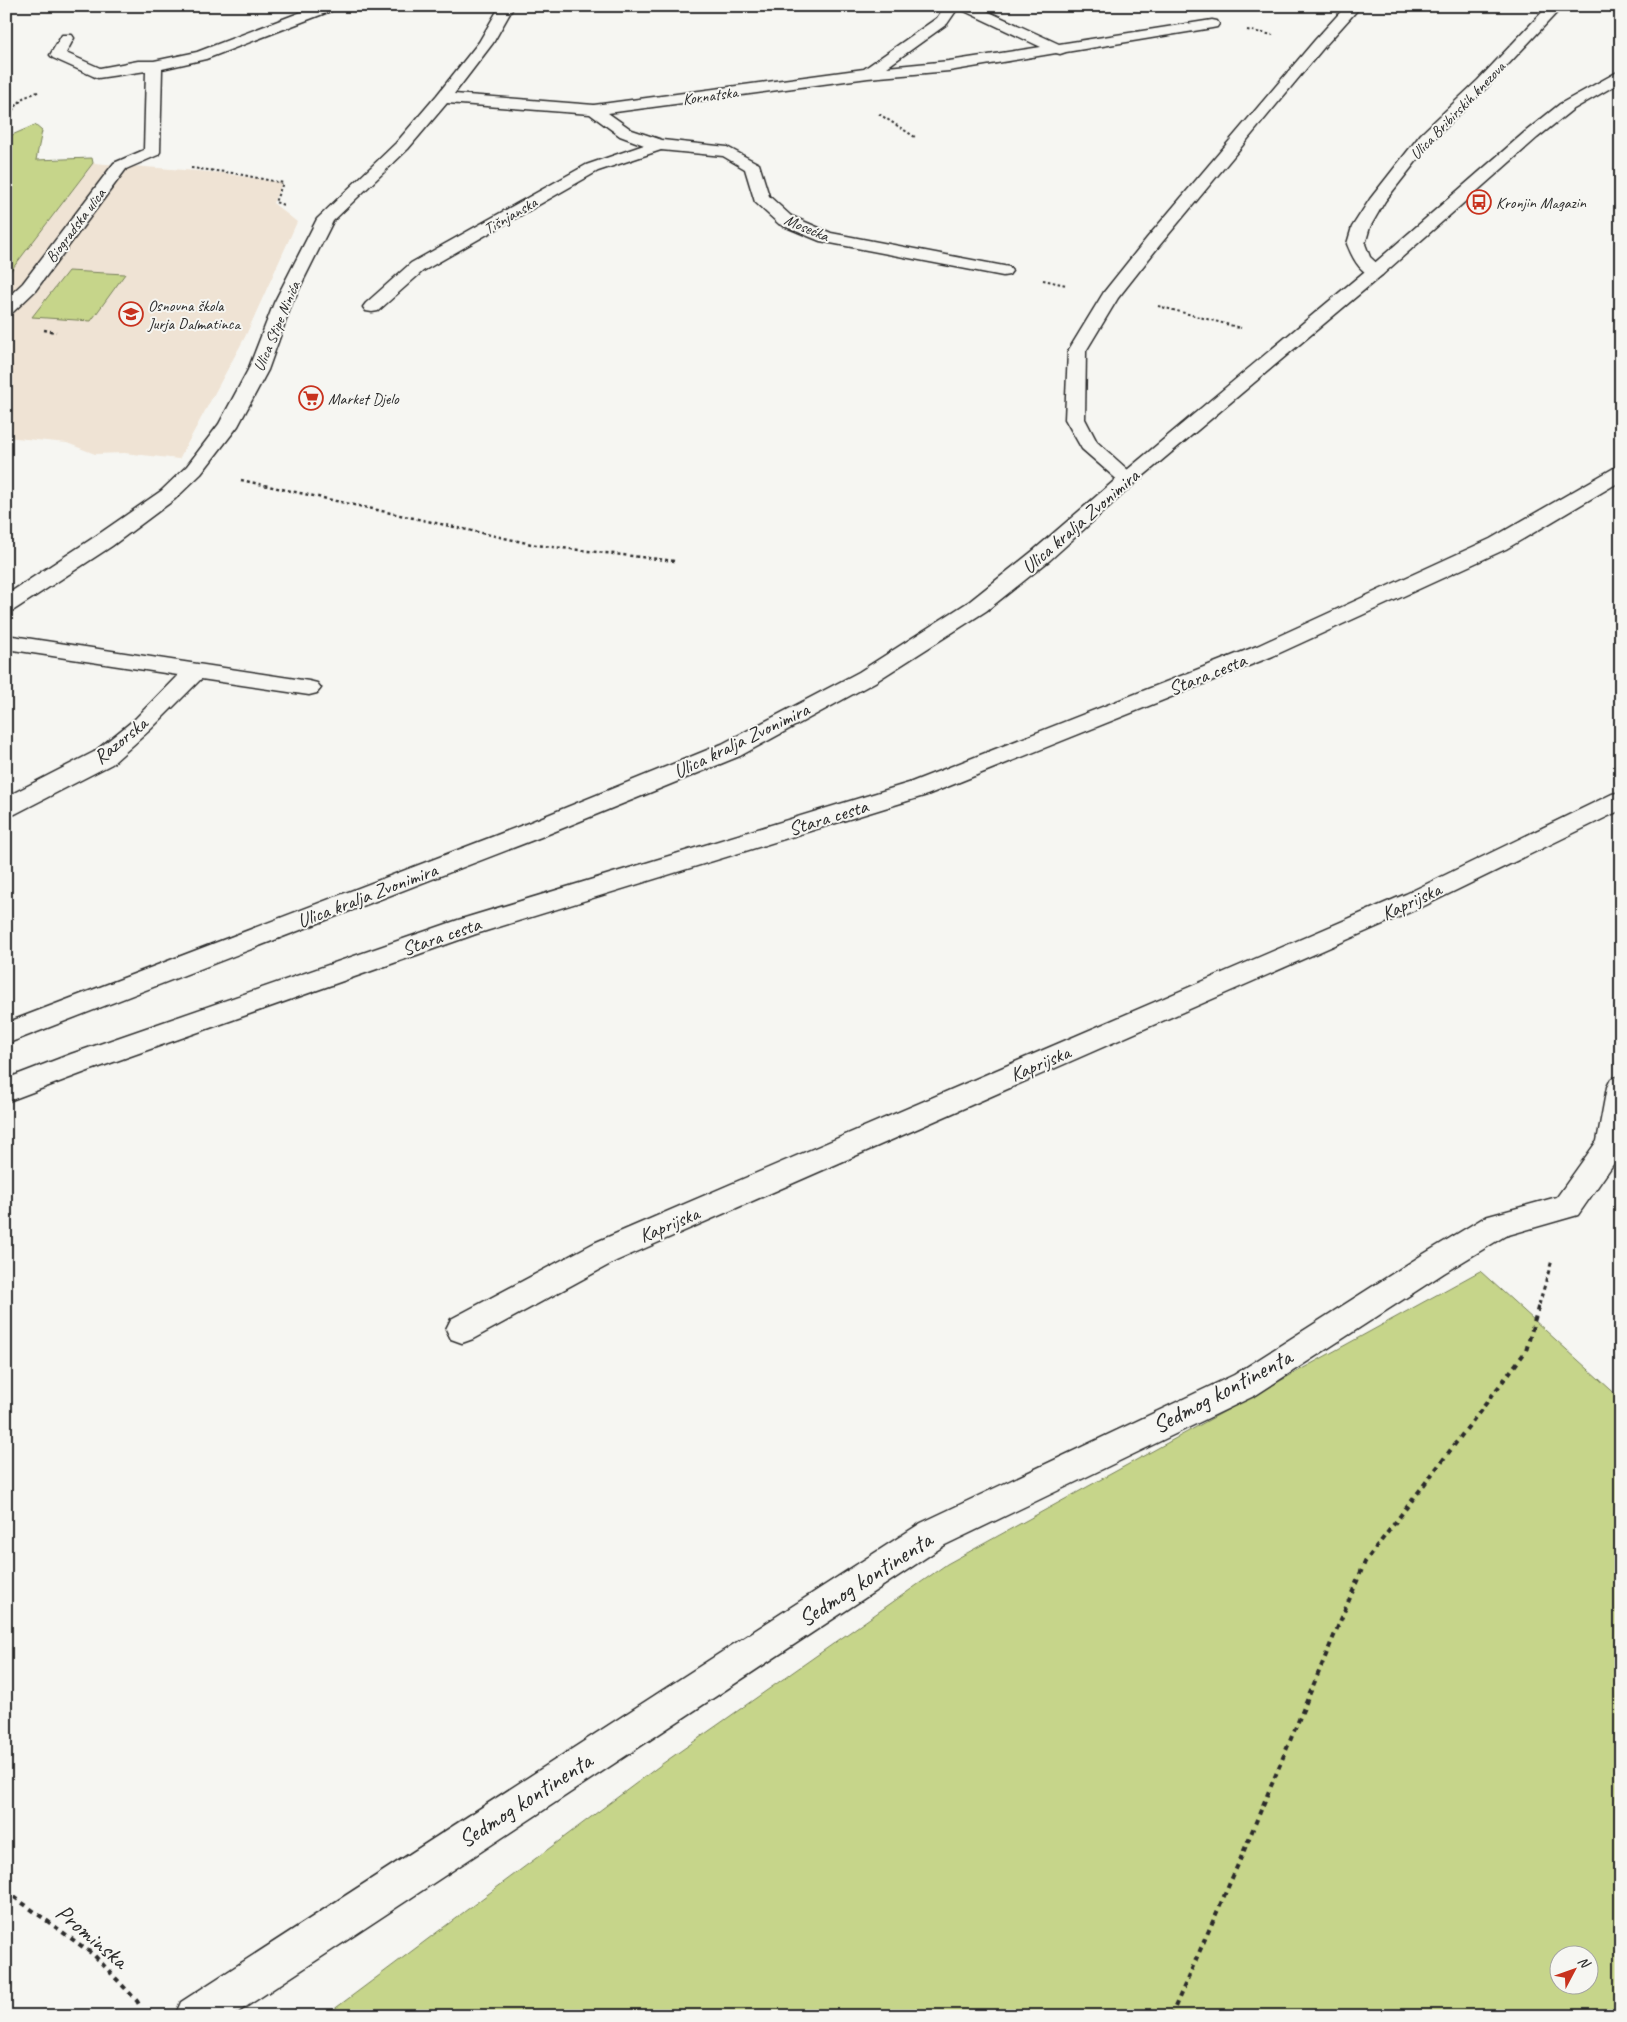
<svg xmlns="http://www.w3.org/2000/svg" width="1627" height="2022" font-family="Caveat,sans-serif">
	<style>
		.built { fill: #efe3d4 }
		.green { fill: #c6d58a; stroke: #78805a; fill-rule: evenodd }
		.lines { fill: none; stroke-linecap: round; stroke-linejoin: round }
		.minor-casing { stroke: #2b2b2b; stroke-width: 3 }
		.major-casing { stroke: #2b2b2b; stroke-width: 3 }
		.path-far3 { stroke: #2b2b2b; stroke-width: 2; stroke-dasharray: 2.5 2.5; stroke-linecap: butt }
		.path-far2 { stroke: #2b2b2b; stroke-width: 2.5; stroke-dasharray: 3 3; stroke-linecap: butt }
		.path-far1 { stroke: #2b2b2b; stroke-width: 3; stroke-dasharray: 4 4; stroke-linecap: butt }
		.path { stroke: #2b2b2b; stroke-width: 4; stroke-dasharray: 5 5; stroke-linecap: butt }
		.minor { fill: #f6f6f2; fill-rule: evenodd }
		.major { fill: #f6f6f2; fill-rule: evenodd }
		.labels { text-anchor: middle; stroke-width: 4; stroke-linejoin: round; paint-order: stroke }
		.far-street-label { font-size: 16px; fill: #2b2b2b; stroke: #f6f6f2 }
		.far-poi-label { font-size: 16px; fill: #2b2b2b; stroke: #f6f6f2; text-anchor: start }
		.street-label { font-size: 20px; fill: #2b2b2b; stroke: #f6f6f2 }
		.near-street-label { font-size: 24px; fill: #2b2b2b; stroke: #f6f6f2 }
	</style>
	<rect width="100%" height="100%" fill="#f6f6f2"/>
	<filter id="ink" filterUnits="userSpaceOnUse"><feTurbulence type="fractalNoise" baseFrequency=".02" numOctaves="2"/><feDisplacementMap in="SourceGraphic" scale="10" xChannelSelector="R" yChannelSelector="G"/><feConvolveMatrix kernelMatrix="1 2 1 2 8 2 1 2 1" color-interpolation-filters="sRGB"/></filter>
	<g filter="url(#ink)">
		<path class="built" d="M 93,163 L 223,173 L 282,183 L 273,203 L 297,222 L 245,337 L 179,459 L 124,453 L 95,454 L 67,443 L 6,437 L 6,291 L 12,285 L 6,277 Z"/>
		<path class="green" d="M 35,125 L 42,131 L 36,160 L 92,158 L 93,163 L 6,277 L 6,141 L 12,135 Z
			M 68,271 L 125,274 L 91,321 L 32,317 Z
			M 1480,1271 L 1621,1399 L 1621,2016 L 325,2016 L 662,1764 L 947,1564 ZM 1560,1954 L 1590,1954 L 1590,1984 L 1560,1984 Z"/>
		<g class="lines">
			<g class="minor-casing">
				<path id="minor" d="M 317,6 L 338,6 L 336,9 L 206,59 L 162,69 L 160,152 L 158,155 L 126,169 L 35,291 L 12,313 L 6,314 L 6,299 L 23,283 L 114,163 L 144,150 L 146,71 L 98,78 L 93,76 L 53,58 L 50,55 L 62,35 L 72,35 L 74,38 L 66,53 L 100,68 L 138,61 L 154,61 L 197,52 Z
					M 500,6 L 514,6 L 493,43 L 454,94 L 594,105 L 864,69 L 937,18 L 945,6 L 976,6 L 1059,44 L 1212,20 L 1217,21 L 1219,24 L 1217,27 L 1212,28 L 1066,52 L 1060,54 L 1056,53 L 949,71 L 868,78 L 608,113 L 632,130 L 662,140 L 727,147 L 759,164 L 769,196 L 791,216 L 831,233 L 1009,267 L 1012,271 L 1009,275 L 1003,276 L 820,241 L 779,224 L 755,202 L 745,169 L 723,156 L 661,150 L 598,171 L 423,271 L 378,311 L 372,312 L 366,311 L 363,307 L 366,303 L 411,263 L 586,165 L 644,145 L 620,136 L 590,114 L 447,103 L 408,149 L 333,221 L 292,303 L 268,370 L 238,426 L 201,474 L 175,499 L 112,546 L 14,610 L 6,612 L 6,595 L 96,536 L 161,491 L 187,466 L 219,424 L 248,370 L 274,303 L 317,219 L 396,143 L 437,95 L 479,42 ZM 958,8 L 1041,47 L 949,61 L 887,67 L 947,24 Z
					M 1346,6 L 1361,6 L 1325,46 L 1159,246 L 1118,298 L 1086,351 L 1085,419 L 1097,442 L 1138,479 L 1135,483 L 1128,485 L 1121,483 L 1082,449 L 1065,419 L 1068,351 L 1104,292 L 1147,238 L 1315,40 Z
					M 1548,6 L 1563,6 L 1488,86 L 1433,140 L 1385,201 L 1370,227 L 1365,244 L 1370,257 L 1385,271 L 1382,275 C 1363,280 1353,259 1347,244 L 1352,227 L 1370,199 L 1421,134 L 1478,80 Z
					M 1621,466 L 1621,481 L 1506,549 L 1273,656 L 927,795 L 476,934 L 91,1070 L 6,1102 L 6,1079 L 71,1054 L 458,920 L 909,783 L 1257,646 L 1490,539 L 1614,468 Z
					M 6,635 L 309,681 L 317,683 L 321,688 L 317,693 L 309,695 L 201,679 L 151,729 L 112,764 L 15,814 L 6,816 L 6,797 L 94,752 L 135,719 L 178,675 L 6,649 Z
					M 1621,792 L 1621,810 L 1424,906 L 616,1261 L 473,1339 L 462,1343 L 451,1339 L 446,1329 L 451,1319 L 594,1243 L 1406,894 L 1612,794 Z
					M 1621,1076 L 1621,1153 L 1578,1215 L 1505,1236 L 1444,1273 L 1256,1395 L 945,1545 L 232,2016 L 175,2016 L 181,2002 L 921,1523 L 1234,1375 L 1422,1255 L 1485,1217 L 1557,1197 L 1597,1141 L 1607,1087 L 1611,1079 Z"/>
			</g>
			<g class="major-casing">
				<path id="major" d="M 1621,70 L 1621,82 L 1572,110 L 1537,138 L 1382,275 L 1135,483 L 1050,560 L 986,611 L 875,682 L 740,756 L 541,837 L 6,1044 L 6,1023 L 523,825 L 722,744 L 859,672 L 970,601 L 1034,550 L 1121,475 L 1370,267 L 1525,132 L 1560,104 Z"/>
			</g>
			<path class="path-far3" d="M 1247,30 L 1273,35
				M 879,114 L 915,137
				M 6,118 L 23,98 L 40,91
				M 191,168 L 233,173 L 283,183 L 275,202 L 284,205
				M 1043,280 L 1066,285
				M 1158,306 L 1241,328"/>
			<path class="path-far2" d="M 1236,327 L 1241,328
				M 44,330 L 56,332
				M 241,480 L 536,545 L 675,561"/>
			<path class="path-far1" d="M 1539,1305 L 1552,1260"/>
			<path class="path" d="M 6,1891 L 94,1955 L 137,2001 L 141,2008
				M 1171,2016 L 1240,1860 L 1365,1562 L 1526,1351 L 1539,1304"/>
			<use href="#minor" class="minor"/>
			<use href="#major" class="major"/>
		</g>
	</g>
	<defs>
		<g id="bus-ring" transform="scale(1.25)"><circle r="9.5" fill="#f6f6f2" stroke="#c8321e" stroke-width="1.5"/><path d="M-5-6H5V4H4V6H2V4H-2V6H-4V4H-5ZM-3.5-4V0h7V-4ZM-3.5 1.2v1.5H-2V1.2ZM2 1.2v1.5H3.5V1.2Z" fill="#c8321e"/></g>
		<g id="school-ring" transform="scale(1.25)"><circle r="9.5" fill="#f6f6f2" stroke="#c8321e" stroke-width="1.5"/><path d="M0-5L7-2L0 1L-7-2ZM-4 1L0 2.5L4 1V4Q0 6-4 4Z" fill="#c8321e"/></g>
		<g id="supermarket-ring" transform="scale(1.25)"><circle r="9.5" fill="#f6f6f2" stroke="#c8321e" stroke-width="1.5"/><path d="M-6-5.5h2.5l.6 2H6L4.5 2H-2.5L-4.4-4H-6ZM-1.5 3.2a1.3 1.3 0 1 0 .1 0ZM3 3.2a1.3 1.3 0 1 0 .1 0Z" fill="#c8321e"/></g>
	</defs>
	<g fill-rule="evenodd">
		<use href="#bus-ring" x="1479" y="202"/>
		<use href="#school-ring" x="131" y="314"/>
		<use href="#supermarket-ring" x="311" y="398"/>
	</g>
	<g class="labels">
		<g class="far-street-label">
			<text transform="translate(710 95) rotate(-8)" y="6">Kornatska</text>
			<text transform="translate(1457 110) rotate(-46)" y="6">Ulica Bribirskih knezova</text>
			<text transform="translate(510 215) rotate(-30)" y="6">Tišnjanska</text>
			<text transform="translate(75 225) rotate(-53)" y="6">Biogradska ulica</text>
			<text transform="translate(807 227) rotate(23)" y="6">Mosećka</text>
			<text transform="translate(276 326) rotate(-67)" y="6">Ulica Stipe Ninića</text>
		</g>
		<g class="far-poi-label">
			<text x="1496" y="208">Kronjin Magazin</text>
			<text x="148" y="311">Osnovna škola<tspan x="148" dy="18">Jurja Dalmatinca</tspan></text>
			<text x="328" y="404">Market Djelo</text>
		</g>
		<g class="street-label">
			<text transform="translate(1080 521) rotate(-41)" y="7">Ulica kralja Zvonimira</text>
			<text transform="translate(1207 674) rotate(-22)" y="7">Stara cesta</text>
			<text transform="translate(120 740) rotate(-39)" y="7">Razorska</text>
			<text transform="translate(741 740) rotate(-26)" y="7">Ulica kralja Zvonimira</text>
			<text transform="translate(828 817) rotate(-17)" y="7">Stara cesta</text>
			<text transform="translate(367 895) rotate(-21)" y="7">Ulica kralja Zvonimira</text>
			<text transform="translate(1411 901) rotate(-25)" y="7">Kaprijska</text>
			<text transform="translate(441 936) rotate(-19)" y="7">Stara cesta</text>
			<text transform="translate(1040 1063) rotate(-23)" y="7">Kaprijska</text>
			<text transform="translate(669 1224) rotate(-23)" y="7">Kaprijska</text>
		</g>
		<g class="near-street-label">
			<text transform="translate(1222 1391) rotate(-28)" y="8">Sedmog kontinenta</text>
			<text transform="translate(865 1579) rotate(-33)" y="8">Sedmog kontinenta</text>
			<text transform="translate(525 1800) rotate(-33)" y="8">Sedmog kontinenta</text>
			<text transform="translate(92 1936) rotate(40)" y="8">Prominska</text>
		</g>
	</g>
	<rect width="1627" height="2022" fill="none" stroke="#f6f6f2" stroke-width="25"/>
	<rect x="12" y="12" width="1602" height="1997" fill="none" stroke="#2b2b2b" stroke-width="2" filter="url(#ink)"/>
	<g transform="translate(1574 1970) rotate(49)"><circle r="24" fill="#f6f6f2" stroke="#a5a5a2"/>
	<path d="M0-4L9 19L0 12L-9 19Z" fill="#c8321e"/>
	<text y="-8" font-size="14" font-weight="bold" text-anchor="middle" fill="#2b2b2b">N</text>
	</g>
</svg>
